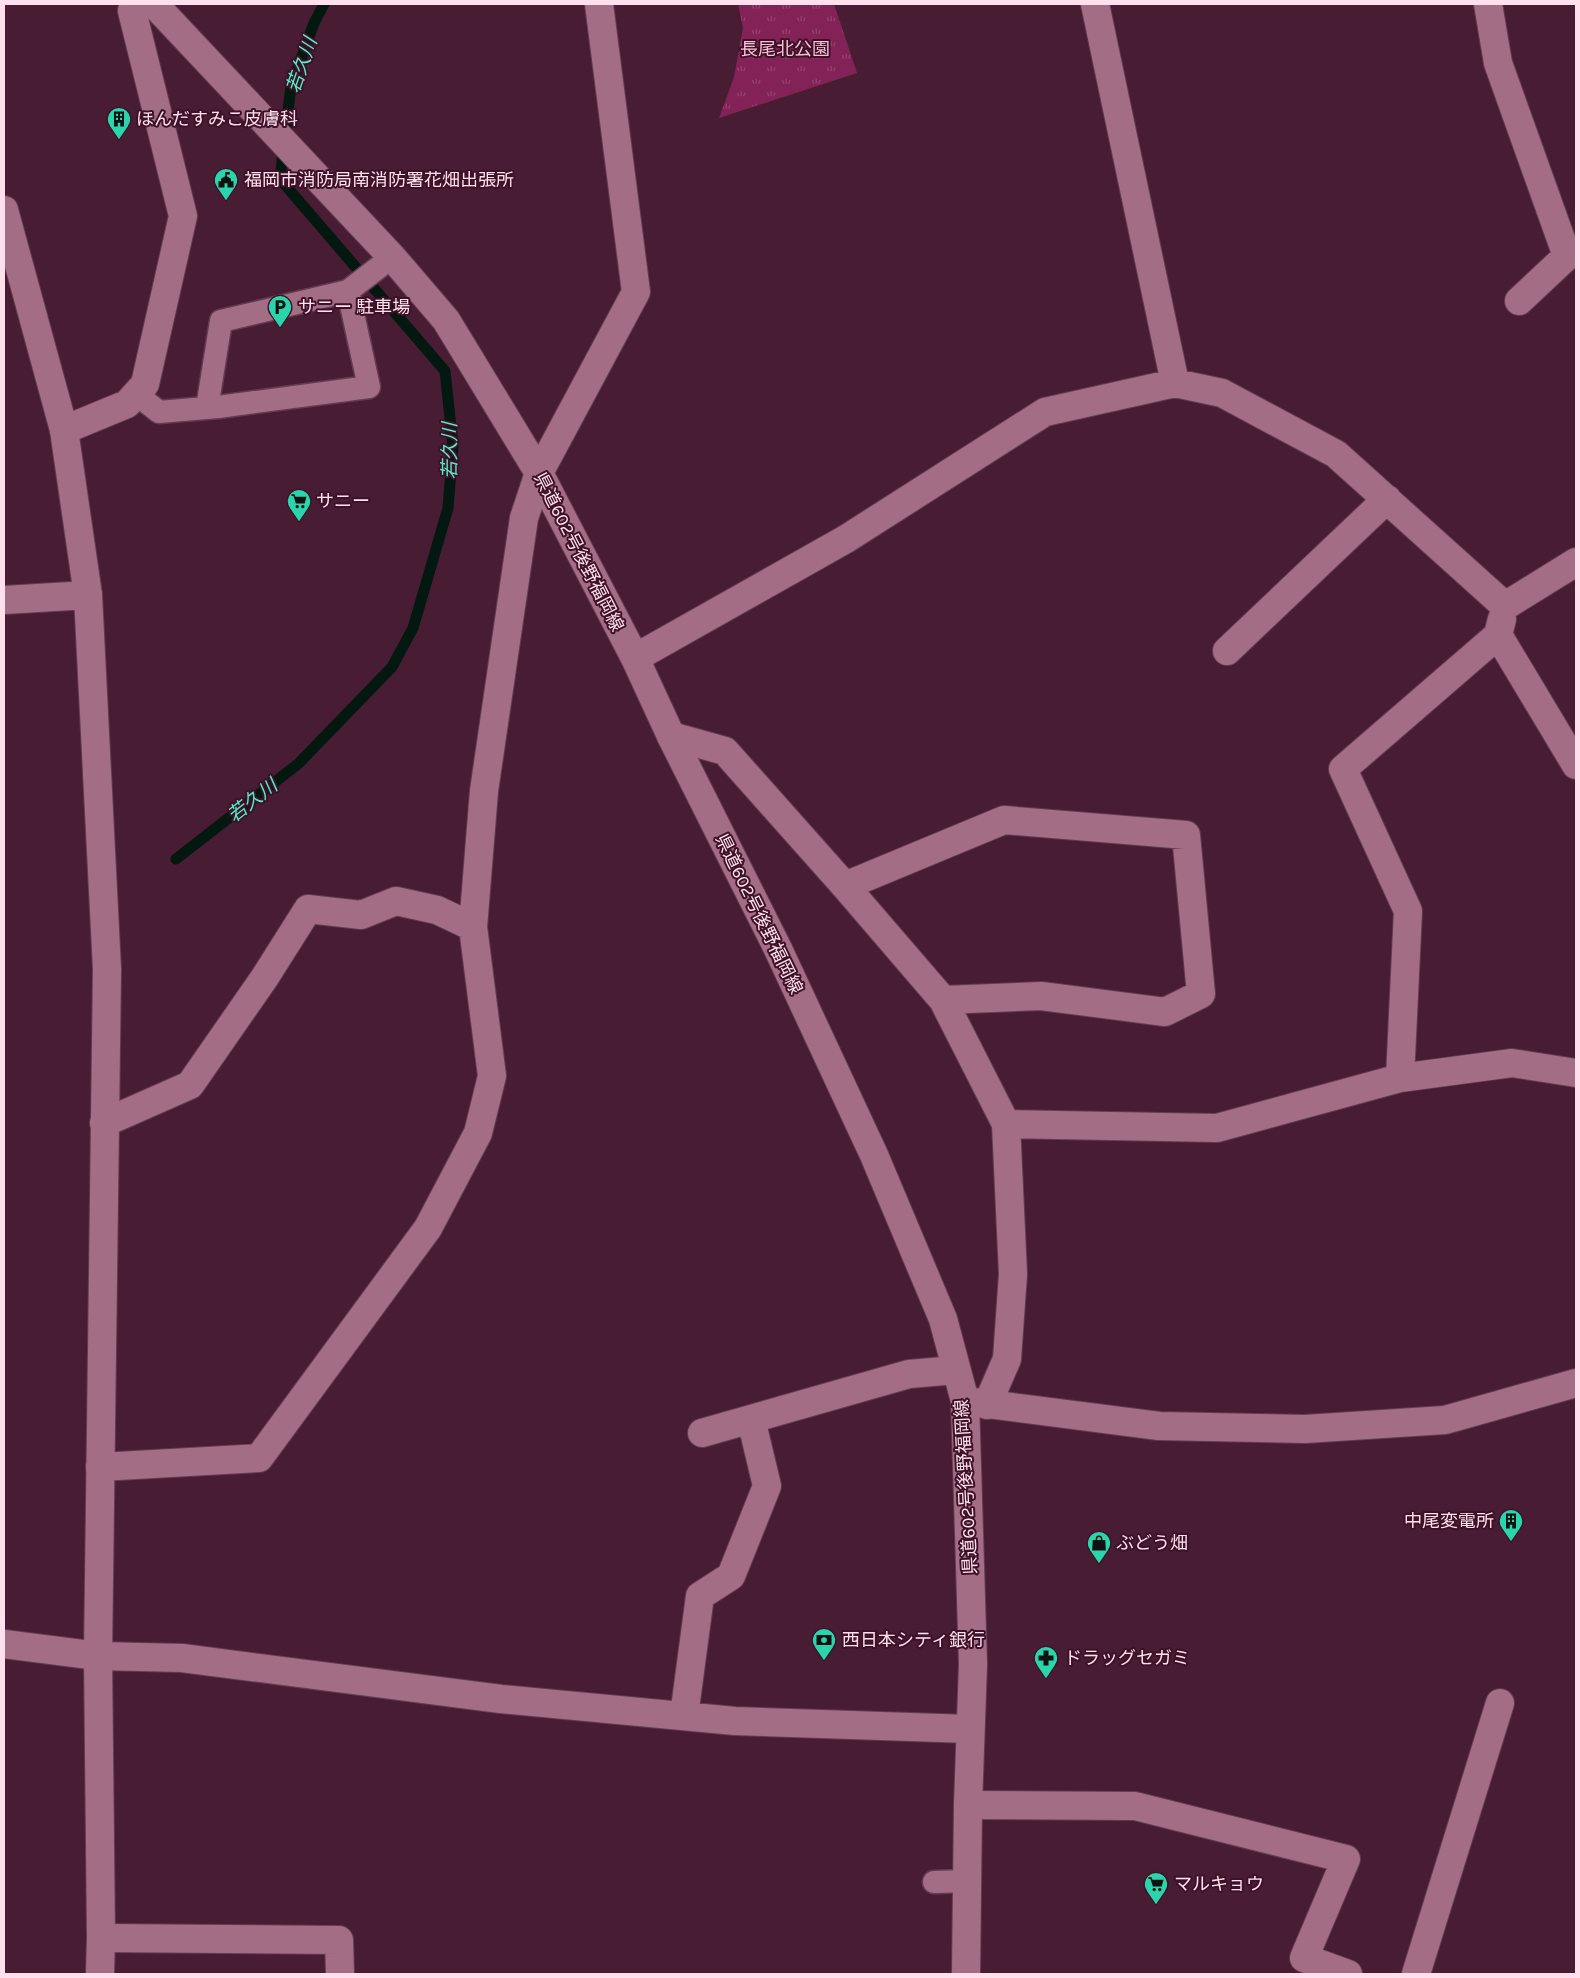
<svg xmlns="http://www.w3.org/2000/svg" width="1580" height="1978" font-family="Karla,'Noto Sans JP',sans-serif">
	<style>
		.park { fill: url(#park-tufts) }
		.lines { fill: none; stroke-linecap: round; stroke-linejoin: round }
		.stream { stroke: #041812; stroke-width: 11 }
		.service-casing { stroke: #643c51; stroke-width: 25 }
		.minor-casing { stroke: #643c51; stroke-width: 30 }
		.tertiary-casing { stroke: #643c51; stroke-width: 30 }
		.secondary-casing { stroke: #643c51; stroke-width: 30 }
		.service { stroke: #a36e85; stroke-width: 22 }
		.minor { stroke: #a36e85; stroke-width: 28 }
		.tertiary { stroke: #a36e85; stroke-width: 28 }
		.secondary { stroke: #a36e85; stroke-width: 28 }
		.labels { text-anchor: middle; stroke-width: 4; stroke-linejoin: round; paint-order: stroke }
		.park-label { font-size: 18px; fill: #f9bfd8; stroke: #3d1128 }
		.poi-label { font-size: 18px; fill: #ffe0ec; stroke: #3d1128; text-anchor: start }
		.street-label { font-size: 18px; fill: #ffe0ec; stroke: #3d1128 }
		.water-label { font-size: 19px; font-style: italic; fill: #52f0c7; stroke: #3d1128 }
	</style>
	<defs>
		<pattern id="park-tufts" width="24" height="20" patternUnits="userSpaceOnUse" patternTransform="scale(1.25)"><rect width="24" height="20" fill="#832257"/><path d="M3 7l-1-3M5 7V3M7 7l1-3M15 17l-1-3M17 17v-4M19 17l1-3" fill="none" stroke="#96426f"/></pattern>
	</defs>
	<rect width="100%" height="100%" fill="#481c32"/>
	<path class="park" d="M 738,4 L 834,4 L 857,73 L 719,118 L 734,77 L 743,28 Z"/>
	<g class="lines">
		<path class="stream" d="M 176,859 L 298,764 L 392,667 L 413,628 L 448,508 L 453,446 L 445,371 L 280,179 L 291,86 L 314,23 L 324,4"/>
		<g class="service-casing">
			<path id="service" d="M 136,394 L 159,412 L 218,407 L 369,387 L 348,291
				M 207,408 L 221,321 L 348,291 L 392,257
				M 934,1882 L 967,1881"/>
		</g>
		<g class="minor-casing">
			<path id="minor" d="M 1095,4 L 1175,383
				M 1488,4 L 1498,63 L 1567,256 L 1519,301
				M 64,430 L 127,404 L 145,384 L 183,216 L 132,11 L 140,4
				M 4,600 L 88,595
				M 1502,619 L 1498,635 L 1576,765
				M 1498,635 L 1343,769 L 1408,911 L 1400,1078 L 1512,1063 L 1576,1073
				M 1227,651 L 1387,499
				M 635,658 L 846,539 L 1045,412 L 1175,383 L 1222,393 L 1336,454 L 1505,606 L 1576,562
				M 671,736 L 725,751 L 845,886 L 943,1000 L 1006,1124
				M 845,886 L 1004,820 L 1186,835 L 1201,994 L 1165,1012 L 1041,996 L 943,1000
				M 473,927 L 484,791 L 524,518 L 539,473 L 636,292 L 599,4
				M 987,1405 L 1007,1359 L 1013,1274 L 1006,1124 L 1217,1128 L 1400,1078
				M 702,1433 L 909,1374 L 956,1370
				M 100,1467 L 259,1458 L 428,1228 L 478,1133 L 492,1076 L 473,927 L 437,910 L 396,901 L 361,915 L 308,909 L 265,977 L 190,1085 L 104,1123
				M 4,1644 L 98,1656 L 182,1658 L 501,1699 L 735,1721 L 970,1729
				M 684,1716 L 700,1596 L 731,1576 L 767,1486 L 751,1419
				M 968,1805 L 1135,1806 L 1346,1859 L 1304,1958 L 1348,1974
				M 101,1938 L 339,1940 L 340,1974
				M 1416,1974 L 1500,1703"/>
		</g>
		<g class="tertiary-casing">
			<path id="tertiary" d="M 4,210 L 64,430 L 88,595 L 107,969 L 98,1656 L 101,1938 L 100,1974
				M 965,1401 L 1159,1426 L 1305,1429 L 1445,1420 L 1576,1383"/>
		</g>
		<g class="secondary-casing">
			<path id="secondary" d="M 154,4 L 392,257 L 446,320 L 539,473 L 635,658 L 671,736 L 778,949 L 874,1155 L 943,1319 L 965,1401 L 973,1664 L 968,1805 L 966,1974"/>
		</g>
		<use href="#service" class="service"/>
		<use href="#minor" class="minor"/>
		<use href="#tertiary" class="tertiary"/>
		<use href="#secondary" class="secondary"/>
	</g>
	<defs>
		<g id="building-pin" transform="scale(1.25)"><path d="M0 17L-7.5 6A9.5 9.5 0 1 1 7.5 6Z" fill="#2ad5ac" stroke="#3d1128"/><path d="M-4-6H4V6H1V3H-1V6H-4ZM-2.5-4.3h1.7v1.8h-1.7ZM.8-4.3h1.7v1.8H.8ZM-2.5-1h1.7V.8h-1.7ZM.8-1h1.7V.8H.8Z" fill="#111"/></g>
		<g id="civic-pin" transform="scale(1.25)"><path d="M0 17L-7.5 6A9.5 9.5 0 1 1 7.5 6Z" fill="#2ad5ac" stroke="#3d1128"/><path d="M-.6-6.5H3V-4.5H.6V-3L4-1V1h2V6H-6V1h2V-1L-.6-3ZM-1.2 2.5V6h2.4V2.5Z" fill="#111"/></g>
		<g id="parking-pin" transform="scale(1.25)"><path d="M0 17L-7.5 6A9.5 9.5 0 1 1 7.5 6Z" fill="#2ad5ac" stroke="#3d1128"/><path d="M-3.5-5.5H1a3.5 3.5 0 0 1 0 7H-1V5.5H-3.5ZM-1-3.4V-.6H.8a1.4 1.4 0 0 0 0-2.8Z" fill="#111"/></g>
		<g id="supermarket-pin" transform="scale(1.25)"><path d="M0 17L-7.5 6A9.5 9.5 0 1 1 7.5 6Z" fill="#2ad5ac" stroke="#3d1128"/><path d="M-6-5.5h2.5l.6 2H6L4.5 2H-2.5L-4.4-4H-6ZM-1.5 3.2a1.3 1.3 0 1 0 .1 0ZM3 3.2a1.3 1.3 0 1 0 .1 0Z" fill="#111"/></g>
		<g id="shop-pin" transform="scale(1.25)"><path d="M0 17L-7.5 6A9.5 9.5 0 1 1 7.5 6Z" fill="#2ad5ac" stroke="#3d1128"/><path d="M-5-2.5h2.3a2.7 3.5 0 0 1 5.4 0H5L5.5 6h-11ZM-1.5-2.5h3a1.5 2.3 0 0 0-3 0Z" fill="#111"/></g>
		<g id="bank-pin" transform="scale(1.25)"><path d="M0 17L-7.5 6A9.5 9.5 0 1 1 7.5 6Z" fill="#2ad5ac" stroke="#3d1128"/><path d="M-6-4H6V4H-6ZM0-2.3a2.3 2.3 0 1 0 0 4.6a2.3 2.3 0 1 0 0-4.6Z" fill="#111"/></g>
		<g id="pharmacy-pin" transform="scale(1.25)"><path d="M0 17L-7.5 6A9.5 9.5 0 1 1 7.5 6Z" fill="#2ad5ac" stroke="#3d1128"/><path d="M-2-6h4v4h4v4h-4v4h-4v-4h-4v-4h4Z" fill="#111"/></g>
	</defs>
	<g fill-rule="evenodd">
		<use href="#building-pin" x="119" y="119"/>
		<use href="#civic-pin" x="226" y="180"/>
		<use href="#parking-pin" x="280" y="307"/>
		<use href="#supermarket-pin" x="299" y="501"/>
		<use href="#building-pin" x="1511" y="1521"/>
		<use href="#shop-pin" x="1099" y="1543"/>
		<use href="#bank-pin" x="824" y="1640"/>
		<use href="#pharmacy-pin" x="1046" y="1658"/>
		<use href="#supermarket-pin" x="1156" y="1884"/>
	</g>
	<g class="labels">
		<g class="park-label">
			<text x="785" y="55">長尾北公園</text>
		</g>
		<g class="poi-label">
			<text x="136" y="125">ほんだすみこ皮膚科</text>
			<text x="244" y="186">福岡市消防局南消防署花畑出張所</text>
			<text x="298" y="313">サニー 駐車場</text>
			<text x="316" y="507">サニー</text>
			<text x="1494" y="1527" text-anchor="end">中尾変電所</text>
			<text x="1116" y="1549">ぶどう畑</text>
			<text x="842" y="1646">西日本シティ銀行</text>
			<text x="1064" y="1664">ドラッグセガミ</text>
			<text x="1174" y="1890">マルキョウ</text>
		</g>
		<g class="street-label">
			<text transform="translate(579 552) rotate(63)" y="6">県道602号後野福岡線</text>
			<text transform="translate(759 914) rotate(64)" y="6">県道602号後野福岡線</text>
			<text transform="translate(966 1487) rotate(-93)" y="6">県道602号後野福岡線</text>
		</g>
		<g class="water-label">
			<text transform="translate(301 65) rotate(-71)" y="7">若久川</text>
			<text transform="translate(449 451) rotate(-90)" y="7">若久川</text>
			<text transform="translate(252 800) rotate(-38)" y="7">若久川</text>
		</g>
	</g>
	<rect width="1580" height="1978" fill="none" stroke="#ffe0ec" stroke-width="10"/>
</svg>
